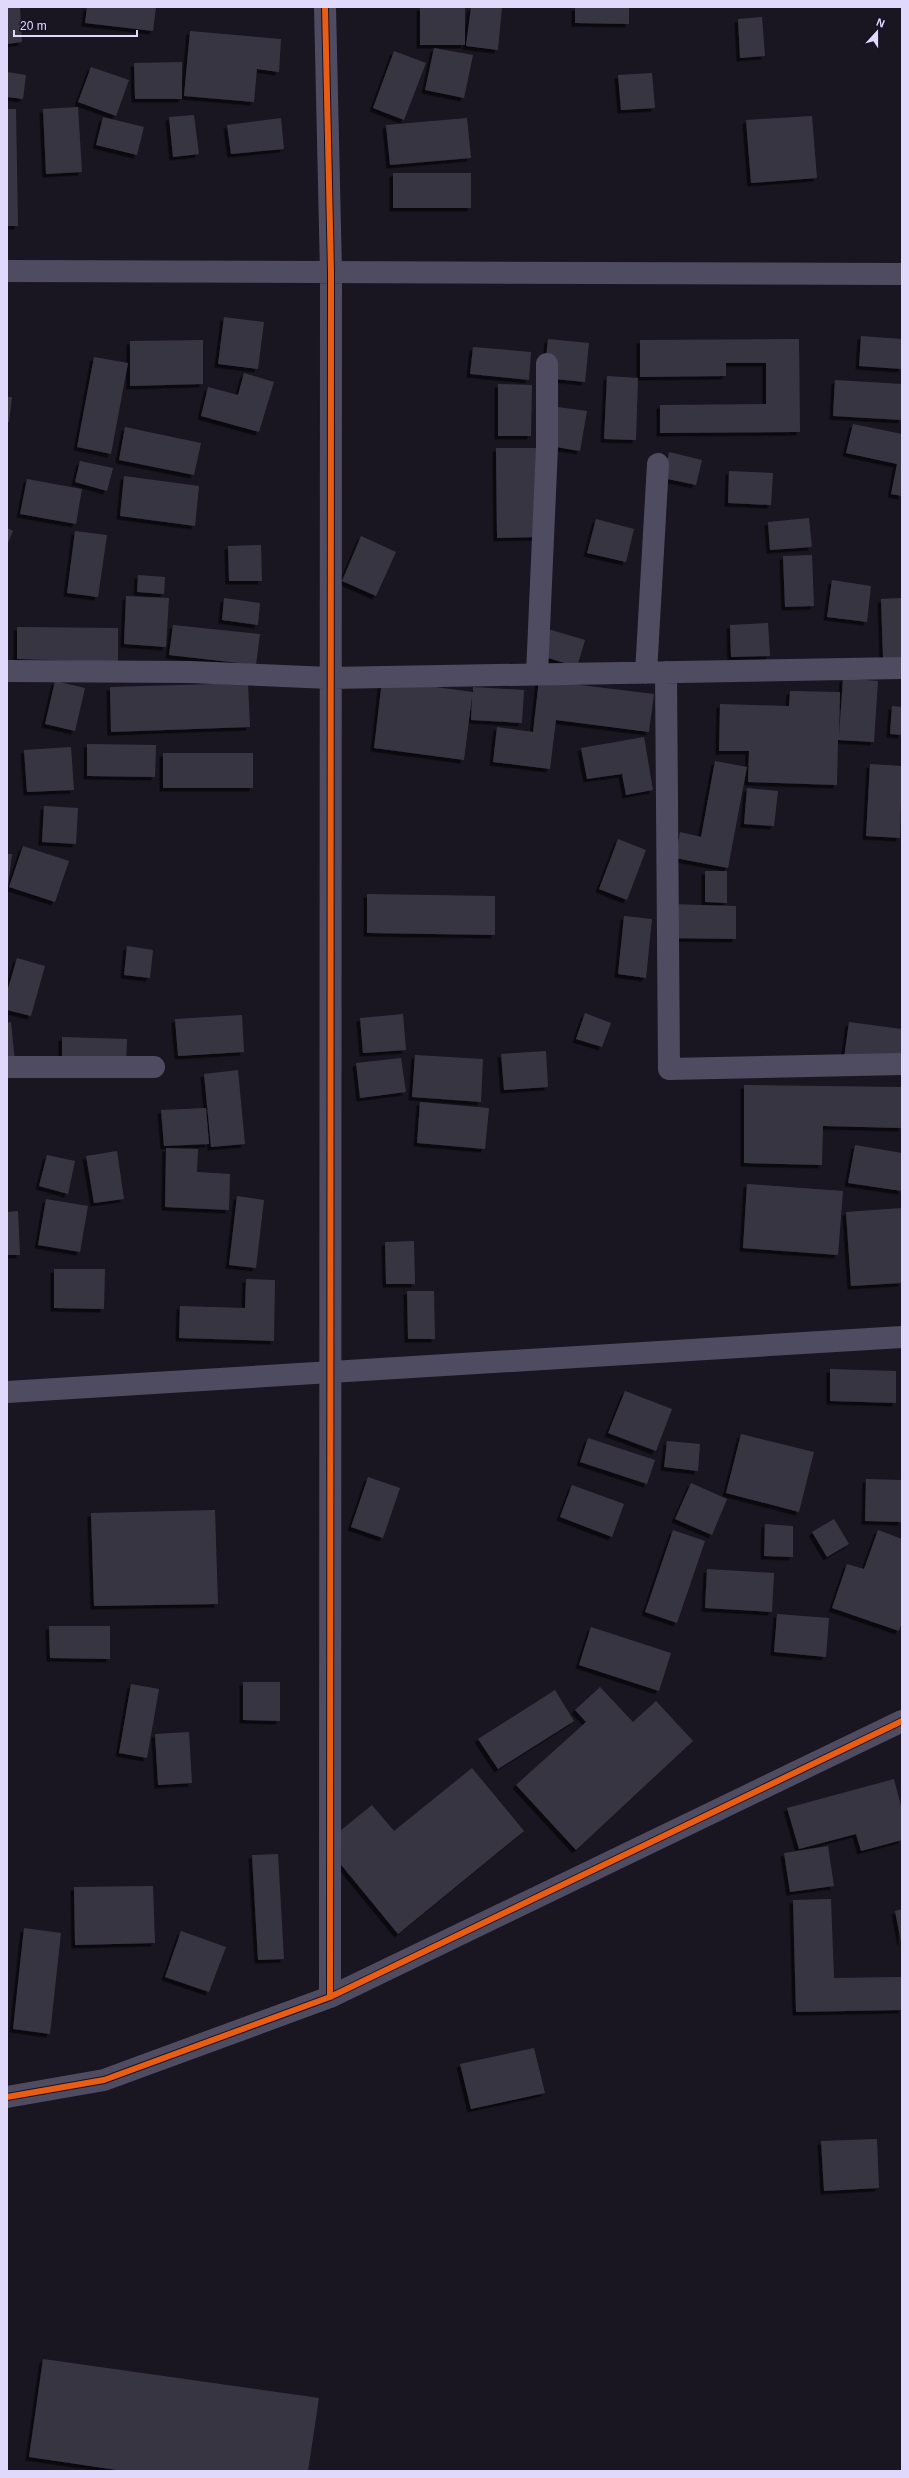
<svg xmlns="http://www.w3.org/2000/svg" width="909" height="2478" font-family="Helvetica,sans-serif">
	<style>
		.building { fill: #393443; filter: url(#shadow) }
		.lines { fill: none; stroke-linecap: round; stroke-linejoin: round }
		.minor { stroke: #4f4c61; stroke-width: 22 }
		.cycleway-casing { stroke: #171225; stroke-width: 8 }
		.cycleway { stroke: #e95d12; stroke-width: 6 }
	</style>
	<defs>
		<filter id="shadow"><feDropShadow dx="-3.5" dy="3.5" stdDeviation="0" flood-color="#0009"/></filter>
	</defs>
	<rect width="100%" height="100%" fill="#191621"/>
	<path class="building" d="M 7,7 L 20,7 L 22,42 L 7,44 Z
		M 87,7 L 156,7 L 153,31 L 85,23 Z
		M 420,7 L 465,7 L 465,45 L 420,45 Z
		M 471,7 L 502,7 L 498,50 L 466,46 Z
		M 575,7 L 629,7 L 629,24 L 575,23 Z
		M 762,17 L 765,56 L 740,58 L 738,19 Z
		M 190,31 L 281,39 L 279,72 L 257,69 L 254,102 L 184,96 Z
		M 434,48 L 473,55 L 464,98 L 425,90 Z
		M 394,51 L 426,63 L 404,120 L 373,108 Z
		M 182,62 L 182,99 L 135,99 L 134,63 Z
		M 91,67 L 129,80 L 116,116 L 78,102 Z
		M 7,72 L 26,75 L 23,99 L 7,97 Z
		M 652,73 L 655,108 L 621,110 L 618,75 Z
		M 78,107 L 82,172 L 46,174 L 43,109 Z
		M 7,109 L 16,109 L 18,226 L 7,226 Z
		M 194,115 L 199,154 L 173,157 L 169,117 Z
		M 812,116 L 817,178 L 751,183 L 746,120 Z
		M 103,117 L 144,127 L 137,155 L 96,145 Z
		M 281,118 L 284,149 L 231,154 L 227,125 Z
		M 467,118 L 471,158 L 390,165 L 386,125 Z
		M 393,173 L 471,173 L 471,208 L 393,208 Z
		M 224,317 L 264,322 L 258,369 L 218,364 Z
		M 861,336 L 902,339 L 902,369 L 859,366 Z
		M 548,339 L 589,343 L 585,382 L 544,378 Z
		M 799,339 L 800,432 L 660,433 L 660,405 L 766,404 L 766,363 L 726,363 L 726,376 L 640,377 L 640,340 Z
		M 203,340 L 203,384 L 130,386 L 130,341 Z
		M 473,347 L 531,352 L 529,380 L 470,374 Z
		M 94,357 L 128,363 L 111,454 L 77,447 Z
		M 244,373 L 274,382 L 259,432 L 201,416 L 208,387 L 238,395 Z
		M 607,376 L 638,378 L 636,440 L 604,439 Z
		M 835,380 L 902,384 L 902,420 L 833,416 Z
		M 498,384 L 532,385 L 531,436 L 498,436 Z
		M 7,397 L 12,397 L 9,422 L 7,422 Z
		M 550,406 L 587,411 L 580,451 L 544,445 Z
		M 853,424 L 902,434 L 902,496 L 891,494 L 897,464 L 846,453 Z
		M 125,427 L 201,443 L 194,475 L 119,460 Z
		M 496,448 L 538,448 L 539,537 L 497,538 Z
		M 669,452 L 702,460 L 696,485 L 663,478 Z
		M 80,461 L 113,468 L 107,491 L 75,482 Z
		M 729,471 L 773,473 L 771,505 L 728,503 Z
		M 124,476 L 199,486 L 195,526 L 120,516 Z
		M 27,479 L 82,489 L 76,524 L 20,514 Z
		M 809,518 L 812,547 L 770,550 L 768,522 Z
		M 596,519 L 634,529 L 626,562 L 587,553 Z
		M 7,528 L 13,531 L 7,545 Z
		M 75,531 L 107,535 L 98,597 L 67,593 Z
		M 361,536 L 396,552 L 376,596 L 342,581 Z
		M 261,545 L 262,581 L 229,581 L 228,546 Z
		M 812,555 L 814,606 L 785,607 L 783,556 Z
		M 138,575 L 165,577 L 164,594 L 137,592 Z
		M 832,580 L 871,586 L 867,622 L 827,617 Z
		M 126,596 L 169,598 L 166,647 L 124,644 Z
		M 224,598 L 260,603 L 258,625 L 222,620 Z
		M 902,598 L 902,657 L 883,658 L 881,599 Z
		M 768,623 L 770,656 L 731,657 L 730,625 Z
		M 173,625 L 260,634 L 256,665 L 169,655 Z
		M 17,627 L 118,628 L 118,662 L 17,659 Z
		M 548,629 L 585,640 L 577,667 L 539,655 Z
		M 843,678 L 878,681 L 874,742 L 838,740 L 837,785 L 748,782 L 749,751 L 719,751 L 720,704 L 789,706 L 790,691 L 840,692 L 839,737 Z
		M 382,680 L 473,692 L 473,687 L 524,690 L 522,723 L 471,720 L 472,696 L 464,760 L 374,748 Z
		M 539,680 L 654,694 L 649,732 L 556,720 L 550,769 L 493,762 L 497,727 L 533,732 Z
		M 55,681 L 85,688 L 75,731 L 45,724 Z
		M 248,683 L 250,727 L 111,732 L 110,687 Z
		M 892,706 L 902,707 L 902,735 L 890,734 Z
		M 644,737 L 653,790 L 626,795 L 622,774 L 587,779 L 581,748 Z
		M 87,744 L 156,745 L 155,777 L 87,776 Z
		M 71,747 L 74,790 L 27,792 L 24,750 Z
		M 163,753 L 253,753 L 253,788 L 163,788 Z
		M 715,761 L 747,767 L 728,868 L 675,858 L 680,832 L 701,837 Z
		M 870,764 L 902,766 L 900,838 L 866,836 Z
		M 747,788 L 778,791 L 774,826 L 744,824 Z
		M 44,806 L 78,808 L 76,844 L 42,842 Z
		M 618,839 L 646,850 L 627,900 L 599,889 Z
		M 23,846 L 69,861 L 55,902 L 9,887 Z
		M 7,854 L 12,854 L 8,886 L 7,886 Z
		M 705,871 L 727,871 L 727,903 L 705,902 Z
		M 367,894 L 495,896 L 495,935 L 367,933 Z
		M 667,904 L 736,906 L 736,939 L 666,938 Z
		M 624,916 L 652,919 L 646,978 L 618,974 Z
		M 127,946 L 153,950 L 150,978 L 124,975 Z
		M 17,958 L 45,966 L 31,1016 L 7,1010 L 7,992 Z
		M 585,1013 L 611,1023 L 602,1047 L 576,1039 Z
		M 403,1014 L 406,1050 L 363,1053 L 360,1018 Z
		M 242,1015 L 244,1052 L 178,1056 L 175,1019 Z
		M 11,1022 L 15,1062 L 7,1063 L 7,1023 Z
		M 849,1022 L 902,1029 L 902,1067 L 844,1058 Z
		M 62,1037 L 127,1039 L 126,1067 L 62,1065 Z
		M 546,1051 L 548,1087 L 504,1090 L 501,1054 Z
		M 415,1055 L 483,1059 L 481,1102 L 412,1097 Z
		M 401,1058 L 406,1092 L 360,1098 L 356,1063 Z
		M 238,1070 L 245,1144 L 211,1147 L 204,1074 Z
		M 744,1085 L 902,1087 L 902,1128 L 823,1126 L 822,1165 L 744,1163 Z
		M 420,1102 L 489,1108 L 485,1149 L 417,1143 Z
		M 206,1108 L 209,1144 L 164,1146 L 161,1110 Z
		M 855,1145 L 902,1153 L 902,1191 L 848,1183 Z
		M 166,1148 L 198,1149 L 197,1172 L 230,1174 L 229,1210 L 165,1207 Z
		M 117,1151 L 124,1199 L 94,1203 L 86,1156 Z
		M 47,1155 L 75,1161 L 68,1194 L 39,1186 Z
		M 747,1184 L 843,1191 L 838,1255 L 743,1248 Z
		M 237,1196 L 264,1200 L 256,1268 L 229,1265 Z
		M 46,1199 L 88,1206 L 80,1252 L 38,1245 Z
		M 902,1208 L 902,1283 L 851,1286 L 846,1212 Z
		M 18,1211 L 20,1255 L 7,1255 L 7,1212 Z
		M 414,1241 L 415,1284 L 386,1284 L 385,1242 Z
		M 54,1269 L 105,1269 L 104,1309 L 54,1308 Z
		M 246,1279 L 275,1280 L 274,1341 L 179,1338 L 180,1306 L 245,1308 Z
		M 407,1291 L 434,1291 L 435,1339 L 408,1339 Z
		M 830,1369 L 896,1371 L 896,1403 L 830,1401 Z
		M 625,1391 L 672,1409 L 656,1451 L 608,1433 Z
		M 741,1434 L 814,1452 L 799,1512 L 726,1493 Z
		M 588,1438 L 655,1460 L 647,1484 L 580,1462 Z
		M 667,1441 L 700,1444 L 698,1471 L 664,1467 Z
		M 368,1477 L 400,1488 L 383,1538 L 351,1527 Z
		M 866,1479 L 902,1480 L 902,1522 L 865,1521 Z
		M 691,1483 L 727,1499 L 712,1535 L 675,1519 Z
		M 572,1485 L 624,1504 L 612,1537 L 560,1517 Z
		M 215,1510 L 218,1604 L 94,1606 L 91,1513 Z
		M 834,1519 L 849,1544 L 827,1557 L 812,1532 Z
		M 765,1524 L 793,1526 L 793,1557 L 764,1556 Z
		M 673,1530 L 705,1541 L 677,1623 L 645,1612 Z
		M 878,1530 L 902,1539 L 902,1622 L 899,1631 L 832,1608 L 847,1564 L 864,1569 Z
		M 707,1569 L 774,1573 L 772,1612 L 705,1608 Z
		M 777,1614 L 829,1618 L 826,1657 L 774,1652 Z
		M 49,1626 L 110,1626 L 110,1659 L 50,1658 Z
		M 591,1627 L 671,1653 L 659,1691 L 579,1665 Z
		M 243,1682 L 280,1682 L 280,1721 L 243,1720 Z
		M 131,1684 L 159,1689 L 147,1758 L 119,1753 Z
		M 600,1687 L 633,1722 L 656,1701 L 693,1741 L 576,1850 L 516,1785 L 586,1722 L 575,1710 Z
		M 555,1690 L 574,1721 L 498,1769 L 478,1739 Z
		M 189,1732 L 192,1783 L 158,1785 L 155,1734 Z
		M 472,1768 L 524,1831 L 398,1934 L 324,1844 L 372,1805 L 394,1831 Z
		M 894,1779 L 902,1810 L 902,1840 L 861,1851 L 856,1834 L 799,1849 L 787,1808 Z
		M 828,1846 L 834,1886 L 790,1892 L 784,1853 Z
		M 278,1854 L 284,1959 L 258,1960 L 252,1855 Z
		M 153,1886 L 155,1943 L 75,1945 L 74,1887 Z
		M 831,1899 L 834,1978 L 902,1977 L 902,2010 L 796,2012 L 793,1900 Z
		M 902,1909 L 902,1942 L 901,1942 L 895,1911 Z
		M 24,1928 L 61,1933 L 50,2034 L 13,2029 Z
		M 181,1931 L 226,1947 L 209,1992 L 165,1977 Z
		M 534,2048 L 545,2093 L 471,2109 L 460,2064 Z
		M 877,2139 L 879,2188 L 824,2191 L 821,2141 Z
		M 43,2359 L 319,2398 L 308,2471 L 124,2471 L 29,2457 Z"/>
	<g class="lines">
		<path class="minor" d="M 325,7 L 331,272 L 330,1997
			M 7,271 L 902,274
			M 7,671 L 190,672 L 330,678 L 902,668
			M 666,672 L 669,1069 L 902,1064
			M 646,673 L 658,464
			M 537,674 L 547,447 L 547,364
			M 7,1067 L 154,1067
			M 7,1392 L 902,1337
			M 7,2097 L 104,2080 L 330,1997 L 902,1721"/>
		<g class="cycleway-casing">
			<path id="cycleway" d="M 325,7 L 331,272 L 330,1997
				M 7,2097 L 104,2080 L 330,1997 L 902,1721"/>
		</g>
		<use href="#cycleway" class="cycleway"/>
	</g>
	<rect width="909" height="2478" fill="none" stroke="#e1d9fc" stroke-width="16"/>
	<g transform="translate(877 32) rotate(21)" stroke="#171225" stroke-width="3" paint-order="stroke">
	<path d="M0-3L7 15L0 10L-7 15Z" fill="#e1d9fc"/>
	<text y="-6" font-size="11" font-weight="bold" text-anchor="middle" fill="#e1d9fc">N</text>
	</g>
	<path d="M14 30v6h123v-6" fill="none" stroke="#e1d9fc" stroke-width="2"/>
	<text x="20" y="30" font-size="12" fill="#e1d9fc" stroke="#171225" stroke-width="3" paint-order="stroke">20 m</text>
</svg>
